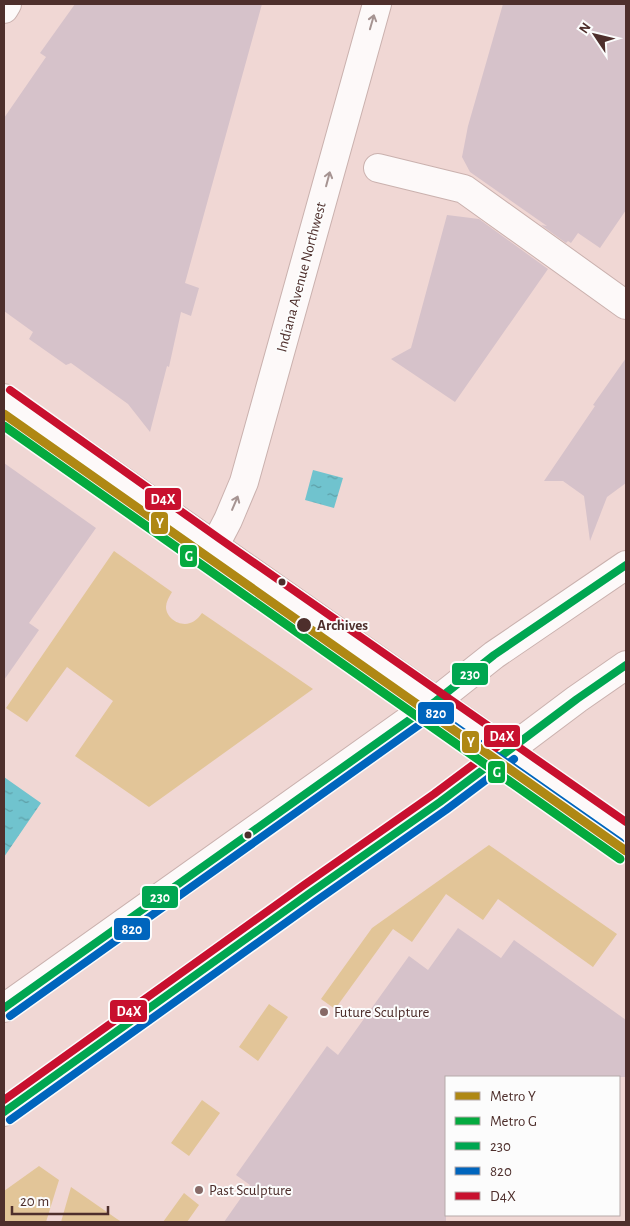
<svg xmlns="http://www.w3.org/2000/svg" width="630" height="1226" font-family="'Alegreya Sans',sans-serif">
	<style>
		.green { fill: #e2c598 }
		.water { fill: url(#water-ripples) }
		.building { fill: #d6c2ca }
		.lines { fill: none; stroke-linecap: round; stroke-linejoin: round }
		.street-casing { stroke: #cab1ae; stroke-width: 30 }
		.secondary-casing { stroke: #cab1ae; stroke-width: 30 }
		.primary-casing { stroke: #cab1ae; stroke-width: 30 }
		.street { stroke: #fdf9f9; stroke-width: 28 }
		.secondary { stroke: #fdf9f9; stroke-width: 28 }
		.primary { stroke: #fdf9f9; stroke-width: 28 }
		.bus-1-casing { stroke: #fcfcfc; stroke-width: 11 }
		.bus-2-casing { stroke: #fcfcfc; stroke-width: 11 }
		.bus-3-casing { stroke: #fcfcfc; stroke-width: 11 }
		.bus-1 { stroke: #00a651; stroke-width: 8 }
		.bus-2 { stroke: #0065bd; stroke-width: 8 }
		.bus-3 { stroke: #c8102e; stroke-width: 8 }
		.metro-1-casing { stroke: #fcfcfc; stroke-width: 12 }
		.metro-2-casing { stroke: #fcfcfc; stroke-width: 12 }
		.metro-1 { stroke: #af8814; stroke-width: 9 }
		.metro-2 { stroke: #04aa3f; stroke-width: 9 }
		.oneway { stroke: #a69492 }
		.bus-dot { fill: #4e2f2c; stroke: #fcfcfc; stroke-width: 2 }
		.poi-dot { fill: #876a67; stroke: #fcfcfc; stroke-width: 2 }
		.labels { text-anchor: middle; stroke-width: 4; stroke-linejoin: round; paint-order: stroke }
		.street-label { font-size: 15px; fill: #4e2f2c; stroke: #fcfcfc }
		.stop-label { font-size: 15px; font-weight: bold; fill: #4e2f2c; stroke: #fcfcfc; text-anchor: start }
		.poi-label { font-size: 15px; fill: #4e2f2c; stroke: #fcfcfc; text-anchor: start }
		.line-badge { stroke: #fcfcfc; stroke-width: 2 }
		.badge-label { font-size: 14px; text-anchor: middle; font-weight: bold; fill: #fff }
	</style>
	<defs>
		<pattern id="water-ripples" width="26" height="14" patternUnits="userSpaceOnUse" patternTransform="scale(1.25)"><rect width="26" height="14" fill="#70c3ce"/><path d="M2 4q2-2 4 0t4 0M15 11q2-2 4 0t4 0" fill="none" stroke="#5e9fa7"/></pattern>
	</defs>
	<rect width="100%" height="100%" fill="#f0d7d4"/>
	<path class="green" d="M 114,551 L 172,592 C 169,597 166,602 166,607 C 166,618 180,627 190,623 C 196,621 199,617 202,613 L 313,689 L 149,807 L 75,756 L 113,701 L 67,667 L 27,722 L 6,708 Z
		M 489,845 L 617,934 L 593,967 L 498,899 L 483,920 L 446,894 L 412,942 L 393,929 L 335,1009 L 321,999 L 372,928 Z
		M 269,1004 L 288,1017 L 258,1061 L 239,1047 Z
		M 202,1100 L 220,1113 L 189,1156 L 171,1143 Z
		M 39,1166 L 59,1180 L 46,1222 L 4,1222 L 4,1191 Z
		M 71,1187 L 117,1219 L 122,1222 L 61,1222 Z
		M 184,1193 L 199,1205 L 187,1222 L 163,1222 Z"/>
	<path class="water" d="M 313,470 L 343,478 L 334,508 L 305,500 Z
		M 4,777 L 41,803 L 4,857 Z"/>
	<path class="building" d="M 75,4 L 262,4 L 185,283 L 199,288 L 191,316 L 181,312 L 169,367 L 167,366 L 150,432 L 128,404 L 71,363 L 66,365 L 29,339 L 33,332 L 4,311 L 4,118 L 46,57 L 40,53 Z
		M 503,4 L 626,4 L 626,210 L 600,248 L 578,233 L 571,243 L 568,241 L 566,243 L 541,225 L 547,226 L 470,172 L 462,157 L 468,126 Z
		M 447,215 L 479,219 L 548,269 L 455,402 L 391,359 L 411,348 Z
		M 626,358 L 626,483 L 607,497 L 590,541 L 584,496 L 563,481 L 544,481 L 595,406 L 593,405 Z
		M 4,463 L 96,528 L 29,623 L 39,630 L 4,680 Z
		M 458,928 L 501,958 L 514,940 L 626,1020 L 626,1077 L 446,1077 L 446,1222 L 224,1222 L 250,1185 L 236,1175 L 327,1046 L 338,1055 L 409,956 L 428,970 Z"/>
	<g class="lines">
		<g class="street-casing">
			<path id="street" d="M 378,168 L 464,189 L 626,305"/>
		</g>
		<g class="secondary-casing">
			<path id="secondary" d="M 4,9 L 7,4
				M 4,398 L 436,701
				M 214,547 L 228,520 L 244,482 L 377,4"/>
		</g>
		<g class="primary-casing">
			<path id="primary" d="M 436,701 L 626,834
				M 4,1008 L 436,701 L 494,655 L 626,565
				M 4,1112 L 310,893 L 440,802 L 577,699 L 626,665"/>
		</g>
		<use href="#street" class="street"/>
		<use href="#secondary" class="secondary"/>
		<use href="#primary" class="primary"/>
		<g class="bus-1-casing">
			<path id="bus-1" d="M 4,1008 L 436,701 L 494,655 L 626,565
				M 4,1112 L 310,893 L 440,802 L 577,699 L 626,665"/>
		</g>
		<g class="bus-2-casing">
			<path id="bus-2" d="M 10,1016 L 436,713 L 620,842
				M 10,1120 L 316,901 L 446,810 L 514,759"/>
		</g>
		<g class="bus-3-casing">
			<path id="bus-3" d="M 10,390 L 220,539 L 626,822
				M 4,1100 L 304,885 L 434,794 L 502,743"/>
		</g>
		<use href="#bus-1" class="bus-1"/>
		<use href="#bus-2" class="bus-2"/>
		<use href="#bus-3" class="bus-3"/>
		<g class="metro-1-casing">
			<path id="metro-1" d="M 4,414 L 626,851"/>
		</g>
		<g class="metro-2-casing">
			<path id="metro-2" d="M 4,426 L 620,859"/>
		</g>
		<use href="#metro-1" class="metro-1"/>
		<use href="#metro-2" class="metro-2"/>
	</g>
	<defs><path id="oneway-shaft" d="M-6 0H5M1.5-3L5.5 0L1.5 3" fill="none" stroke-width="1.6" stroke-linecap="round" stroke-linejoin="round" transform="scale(1.25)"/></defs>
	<g class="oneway">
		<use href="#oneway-shaft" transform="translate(372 22) rotate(-74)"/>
		<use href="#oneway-shaft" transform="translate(328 179) rotate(-75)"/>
		<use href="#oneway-shaft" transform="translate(235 503) rotate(-67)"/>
	</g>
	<g class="bus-dot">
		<circle cx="282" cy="582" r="4.5"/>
		<circle cx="304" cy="625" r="8"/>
		<circle cx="248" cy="835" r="4.5"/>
	</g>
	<g class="poi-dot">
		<circle cx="324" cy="1012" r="5"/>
		<circle cx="199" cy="1190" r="5"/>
	</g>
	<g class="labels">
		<g class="street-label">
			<text transform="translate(301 277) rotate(-75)" y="5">Indiana Avenue Northwest</text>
		</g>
		<g class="stop-label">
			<text x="317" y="630">Archives</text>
		</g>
		<g class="poi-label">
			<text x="334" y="1017">Future Sculpture</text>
			<text x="209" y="1195">Past Sculpture</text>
		</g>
	</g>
	<g class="line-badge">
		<rect x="144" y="487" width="38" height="24" rx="5" fill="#c8102e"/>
		<rect x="150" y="511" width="19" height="24" rx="5" fill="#af8814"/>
		<rect x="179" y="544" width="19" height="24" rx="5" fill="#04aa3f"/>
		<rect x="451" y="662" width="38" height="24" rx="5" fill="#00a651"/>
		<rect x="417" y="701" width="38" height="24" rx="5" fill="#0065bd"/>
		<rect x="483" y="724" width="38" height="24" rx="5" fill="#c8102e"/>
		<rect x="461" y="730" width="19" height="24" rx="5" fill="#af8814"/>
		<rect x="487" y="760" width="19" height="24" rx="5" fill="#04aa3f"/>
		<rect x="141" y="885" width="38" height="24" rx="5" fill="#00a651"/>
		<rect x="113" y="917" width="38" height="24" rx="5" fill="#0065bd"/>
		<rect x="109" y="999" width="39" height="24" rx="5" fill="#c8102e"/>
	</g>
	<g class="badge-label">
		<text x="163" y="504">D4X</text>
		<text x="160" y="528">Y</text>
		<text x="189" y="561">G</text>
		<text x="470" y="679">230</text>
		<text x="436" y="718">820</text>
		<text x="502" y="741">D4X</text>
		<text x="471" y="747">Y</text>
		<text x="497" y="777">G</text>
		<text x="160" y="902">230</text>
		<text x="132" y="934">820</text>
		<text x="129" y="1016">D4X</text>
	</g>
	<rect width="630" height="1226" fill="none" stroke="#4e2f2c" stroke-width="10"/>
	<rect x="445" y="1076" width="175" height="140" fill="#fcfcfc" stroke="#b6aaa9"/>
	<rect x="455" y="1092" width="25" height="8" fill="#af8814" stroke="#b6aaa9"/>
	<text x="490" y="1101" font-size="15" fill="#4e2f2c">Metro Y</text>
	<rect x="455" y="1117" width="25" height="8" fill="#04aa3f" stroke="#b6aaa9"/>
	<text x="490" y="1126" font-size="15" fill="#4e2f2c">Metro G</text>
	<rect x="455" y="1142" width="25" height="8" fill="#00a651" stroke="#b6aaa9"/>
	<text x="490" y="1151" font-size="15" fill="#4e2f2c">230</text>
	<rect x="455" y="1167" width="25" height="8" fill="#0065bd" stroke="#b6aaa9"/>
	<text x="490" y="1176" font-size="15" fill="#4e2f2c">820</text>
	<rect x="455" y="1192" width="25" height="8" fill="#c8102e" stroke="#b6aaa9"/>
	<text x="490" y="1201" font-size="15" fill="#4e2f2c">D4X</text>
	<g transform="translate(595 35) rotate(305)" stroke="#fcfcfc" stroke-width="4" paint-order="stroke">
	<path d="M0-4L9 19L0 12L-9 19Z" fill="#4e2f2c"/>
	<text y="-8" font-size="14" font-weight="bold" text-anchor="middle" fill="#4e2f2c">N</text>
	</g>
	<path d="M12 1206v8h96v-8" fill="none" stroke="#4e2f2c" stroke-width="2.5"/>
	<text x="20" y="1206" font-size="15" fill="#4e2f2c" stroke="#fcfcfc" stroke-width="4" paint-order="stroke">20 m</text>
</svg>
